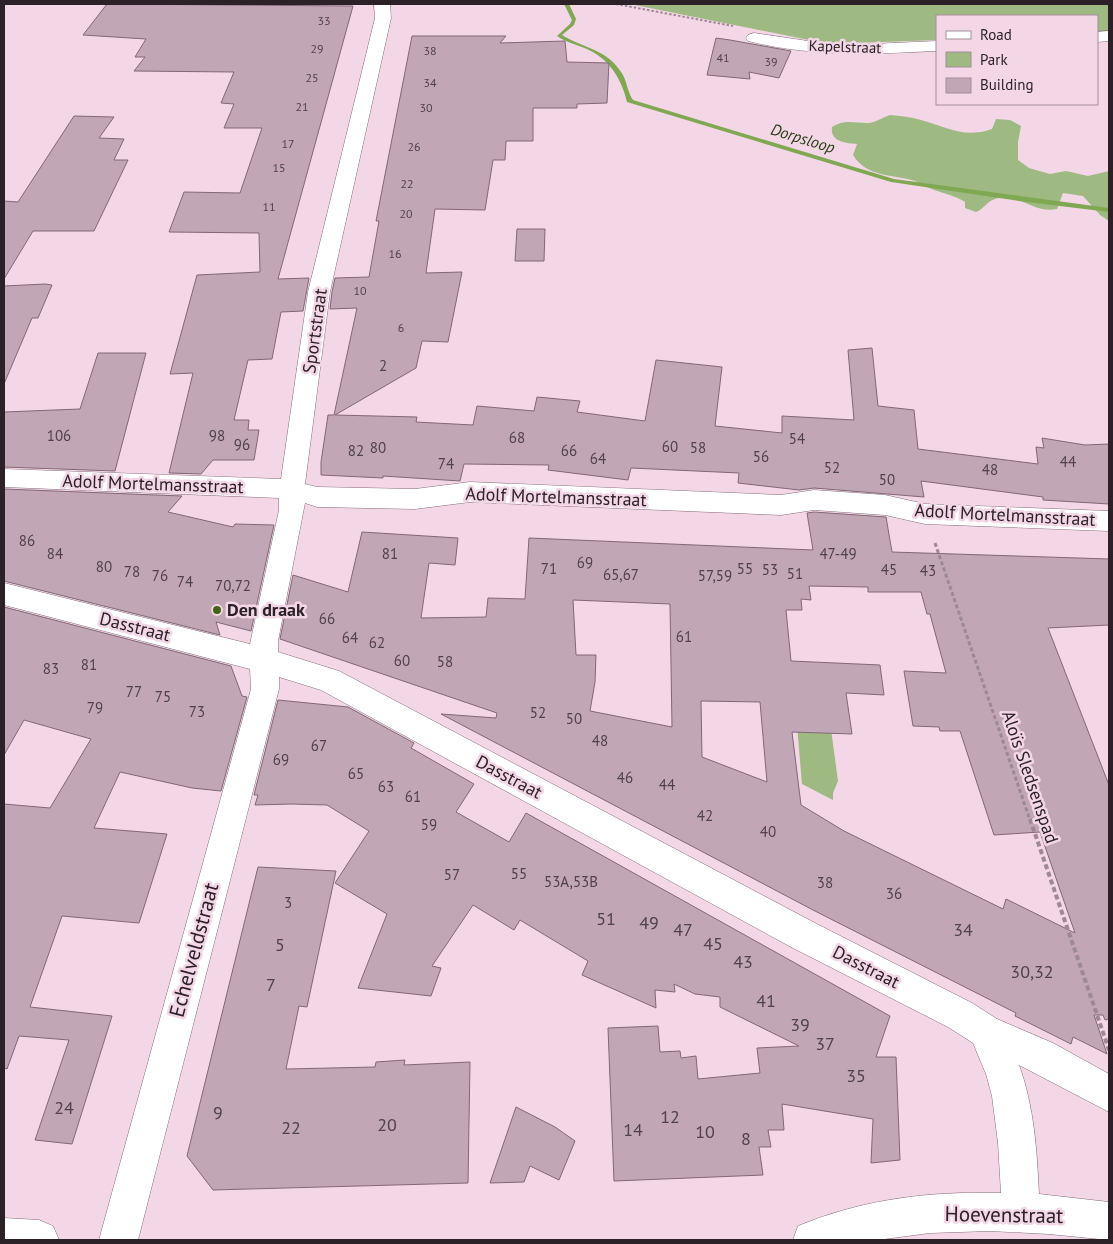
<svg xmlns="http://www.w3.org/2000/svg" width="1113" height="1244" font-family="'PT Sans',sans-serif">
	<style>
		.green { fill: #9eb982 }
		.water { fill: #80a852 }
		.building { fill: #c1a6b5; stroke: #816876; fill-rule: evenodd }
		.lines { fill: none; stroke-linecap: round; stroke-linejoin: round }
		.minor-casing { stroke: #866d7a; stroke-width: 1 }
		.path-far2 { stroke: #9d8994; stroke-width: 2; stroke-dasharray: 2.5 2; stroke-linecap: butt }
		.path-far1 { stroke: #9d8994; stroke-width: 3; stroke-dasharray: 4 2.5; stroke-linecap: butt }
		.path { stroke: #9d8994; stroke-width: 4; stroke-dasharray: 5 3; stroke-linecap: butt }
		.minor { fill: #fff; fill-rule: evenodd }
		.poi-dot { fill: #436317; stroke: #f3d7e6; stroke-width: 2 }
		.labels { text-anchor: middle; stroke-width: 5; stroke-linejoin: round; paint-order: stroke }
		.far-number-label { font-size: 12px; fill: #50424a }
		.far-street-label { font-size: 15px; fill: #2b2127; stroke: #f3d7e6 }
		.number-label { font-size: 15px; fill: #50424a }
		.far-water-label { font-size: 16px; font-style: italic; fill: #2a3a17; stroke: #f3d7e6 }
		.street-label { font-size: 18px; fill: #2b2127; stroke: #f3d7e6 }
		.poi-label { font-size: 18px; font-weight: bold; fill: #2b2127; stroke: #f3d7e6; text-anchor: start }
		.near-number-label { font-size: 18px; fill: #50424a }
		.near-street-label { font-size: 21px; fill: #2b2127; stroke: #f3d7e6 }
	</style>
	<rect width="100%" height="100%" fill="#f3d7e6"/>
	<path class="green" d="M 630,4 L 1109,4 L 1109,31 L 1097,32 L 1097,16 L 937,16 L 937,40 L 829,44 Z
		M 890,115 C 900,116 911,117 921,120 C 947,127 964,139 992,129 L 996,119 L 1010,120 L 1021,126 L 1018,142 L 1018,160 L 1029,168 L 1050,174 L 1066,171 L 1088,176 L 1109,171 L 1109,221 L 1100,215 L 1083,196 L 1063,193 L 1057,209 C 1034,214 1019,192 995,199 C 987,201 984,209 976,212 L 965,208 L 965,202 C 954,195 941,193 929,188 C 924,186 920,183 915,181 C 893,174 867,178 853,155 L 857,144 C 846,143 830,142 832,127 C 845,119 853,123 867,123 C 873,124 883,117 890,115 Z
		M 794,690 L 826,692 L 838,781 L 833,793 L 833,800 L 802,784 Z"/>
	<path class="water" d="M 564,4 L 569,4 L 576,19 L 574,25 L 562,35 C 585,49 608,49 623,75 C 627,83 628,93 633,100 L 894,179 L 1109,208 L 1109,212 L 1019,201 L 891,182 L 627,102 C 622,80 610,60 589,50 C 579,45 567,43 557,36 L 570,24 L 572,20 Z"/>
	<path class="building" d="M 107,4 L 353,6 L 278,279 L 309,278 L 303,311 L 281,312 L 272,359 L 248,360 L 234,420 L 249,420 L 248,430 L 259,430 L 254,460 L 213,460 L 201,474 L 169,473 L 193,373 L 170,374 L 197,275 L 260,272 L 259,233 L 169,232 L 184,192 L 240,193 L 262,128 L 224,128 L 234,104 L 221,103 L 234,72 L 134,71 L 145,57 L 135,57 L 146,39 L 83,35 Z
		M 412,36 L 506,36 L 500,43 L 565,41 L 567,62 L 609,63 L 607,103 L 577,104 L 577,108 L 533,108 L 533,141 L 506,141 L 505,160 L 493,160 L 485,210 L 435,209 L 426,273 L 462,272 L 448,342 L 422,341 L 416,368 L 335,415 L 417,417 L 416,422 L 473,425 L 477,406 L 534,411 L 537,397 L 580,401 L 577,412 L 645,421 L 656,360 L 722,367 L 715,426 L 782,433 L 782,416 L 854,420 L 848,350 L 872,348 L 878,406 L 914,410 L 918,449 L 1038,464 L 1036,447 L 1044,448 L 1042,438 L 1085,445 L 1109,444 L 1109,504 L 1043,500 L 1043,497 L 921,481 L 924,497 L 814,488 L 799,490 L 738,483 L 739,473 L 631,468 L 628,480 L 548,470 L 549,465 L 464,464 L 460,481 L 383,476 L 383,478 L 321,475 L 321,462 L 328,415 L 334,415 L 357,308 L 330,309 L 332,292 L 335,278 L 369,277 L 379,221 L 376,221 Z
		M 716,38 L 730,40 L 791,51 L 779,78 L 749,72 L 750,79 L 707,75 Z
		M 74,116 L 114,117 L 99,138 L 124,139 L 114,160 L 128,160 L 94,231 L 33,231 L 4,279 L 4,201 L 18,202 Z
		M 517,229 L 545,229 L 544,261 L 515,261 Z
		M 45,284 L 52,285 L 38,318 L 32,318 L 4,384 L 4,286 Z
		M 98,353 L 146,353 L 115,471 L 4,467 L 4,412 L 80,409 Z
		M 4,489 L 182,496 L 168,512 L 233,527 L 235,524 L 274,525 L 251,631 L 216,622 L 220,635 L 4,581 Z
		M 814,512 L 886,517 L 892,552 L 1109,559 L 1109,625 L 1048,628 L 1109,785 L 1109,1019 L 1105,1020 L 1103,1015 L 1094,1015 L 1107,1054 L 1073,1037 L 1071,1044 L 1015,1016 L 1016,1013 L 813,910 L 441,714 L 496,718 L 497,713 L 280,639 L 293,575 L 348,592 L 362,532 L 458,538 L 455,565 L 429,563 L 421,618 L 486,617 L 488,598 L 525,599 L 529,538 L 813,550 L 807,513 ZM 809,586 L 868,587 L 868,592 L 921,592 L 927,614 L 930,614 L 946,673 L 904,671 L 913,726 L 939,727 L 940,731 L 960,731 L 994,835 L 1040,832 L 1075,933 L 1006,899 L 1003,909 L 844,831 L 801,805 L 792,732 L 852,734 L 846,693 L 884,695 L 880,665 L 791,661 L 786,610 L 802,610 L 801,599 L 811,600 ZM 573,600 L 670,604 L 672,727 L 590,711 L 595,682 L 596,655 L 576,655 ZM 701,701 L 760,702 L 767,782 L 702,757 Z
		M 4,607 L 231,666 L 242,696 L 247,697 L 221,791 L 192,788 L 120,772 L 94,828 L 167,834 L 139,923 L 62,916 L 30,1007 L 112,1016 L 72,1144 L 35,1140 L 69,1040 L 19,1036 L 7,1069 L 4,1068 L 4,804 L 50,808 L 91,739 L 24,720 L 4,755 Z
		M 278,700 L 348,707 L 414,743 L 411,748 L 474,784 L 456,812 L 509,842 L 526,813 L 890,1016 L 876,1057 L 896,1057 L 900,1160 L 871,1163 L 873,1119 L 782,1104 L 784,1130 L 768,1130 L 771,1147 L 759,1147 L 763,1175 L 614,1181 L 608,1028 L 658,1026 L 660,1052 L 680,1051 L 681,1058 L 696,1056 L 698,1079 L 760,1073 L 757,1048 L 799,1046 L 720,1007 L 720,997 L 695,994 L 674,984 L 675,992 L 655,990 L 656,1008 L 582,975 L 588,961 L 520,920 L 514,930 L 473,905 L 432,966 L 441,968 L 431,996 L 358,988 L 387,914 L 335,883 L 369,831 L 327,805 L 291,804 L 255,805 L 258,795 L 254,795 Z
		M 258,867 L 336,871 L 307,1007 L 299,1006 L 286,1069 L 375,1067 L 376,1062 L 405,1060 L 404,1065 L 470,1062 L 468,1183 L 213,1190 L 187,1156 Z
		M 516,1107 L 555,1127 L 575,1141 L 559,1180 L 530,1166 L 524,1182 L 490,1183 Z"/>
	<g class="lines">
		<g class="minor-casing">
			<path id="minor" d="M 374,4 L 390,4 L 391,18 L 330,292 L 305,484 L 317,487 L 415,489 L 470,482 L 781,495 L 814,490 L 885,495 L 925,504 L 1109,511 L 1109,531 L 925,524 L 885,515 L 814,510 L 781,515 L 470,502 L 415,509 L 317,507 L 305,503 L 278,641 L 278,652 L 339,671 L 815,923 L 972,1003 L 997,1019 L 1053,1043 L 1109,1074 L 1109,1112 L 1019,1065 C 1034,1106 1037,1151 1039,1194 L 1109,1202 L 1109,1240 L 1049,1234 L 990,1231 L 930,1233 L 877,1240 L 793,1240 L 798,1226 C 863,1199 931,1191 1001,1193 L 998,1143 L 992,1096 L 986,1074 L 973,1043 L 948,1027 L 791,947 L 321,690 L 279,677 L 279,689 L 138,1240 L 99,1240 L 251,689 L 250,669 L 4,605 L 4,583 L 250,644 L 279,510 L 279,498 L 4,487 L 4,469 L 281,479 L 308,292 L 375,18 Z
				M 1109,31 L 1109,41 L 1097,42 L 1097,32 Z
				M 754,33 L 808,41 L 849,45 L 937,41 L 937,51 C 872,54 812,57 748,41 L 746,38 L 748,35 Z
				M 4,1218 L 39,1220 L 53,1226 L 59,1240 L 4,1240 Z"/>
		</g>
		<path class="path-far2" d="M 616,4 L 733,26"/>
		<path class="path-far1" d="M 935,543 L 1030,820"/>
		<path class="path" d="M 1030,819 L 1109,1050"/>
		<use href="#minor" class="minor"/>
	</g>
	<circle class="poi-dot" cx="217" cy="610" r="5"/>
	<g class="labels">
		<g class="far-number-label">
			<text x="324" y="25">33</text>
			<text x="317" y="53">29</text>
			<text x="430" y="55">38</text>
			<text x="723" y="62">41</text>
			<text x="771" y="66">39</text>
			<text x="312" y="82">25</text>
			<text x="430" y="87">34</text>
			<text x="302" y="111">21</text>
			<text x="426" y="112">30</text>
			<text x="288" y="148">17</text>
			<text x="414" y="151">26</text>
			<text x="279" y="172">15</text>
			<text x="407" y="188">22</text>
			<text x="269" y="211">11</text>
			<text x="406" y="218">20</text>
			<text x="395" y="258">16</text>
			<text x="360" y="295">10</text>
			<text x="401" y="332">6</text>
		</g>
		<g class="far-street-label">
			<text transform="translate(845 47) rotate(2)" y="5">Kapelstraat</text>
		</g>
		<g class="number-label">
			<text x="383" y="371">2</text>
			<text x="59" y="441">106</text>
			<text x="217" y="441">98</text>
			<text x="517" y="443">68</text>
			<text x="797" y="444">54</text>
			<text x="242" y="450">96</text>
			<text x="670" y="452">60</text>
			<text x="378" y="453">80</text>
			<text x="698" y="453">58</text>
			<text x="356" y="456">82</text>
			<text x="569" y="456">66</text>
			<text x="761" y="462">56</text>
			<text x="598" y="464">64</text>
			<text x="1068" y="467">44</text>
			<text x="446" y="469">74</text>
			<text x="832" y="473">52</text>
			<text x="990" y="475">48</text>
			<text x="887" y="485">50</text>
			<text x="27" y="546">86</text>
			<text x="55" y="559">84</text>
			<text x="390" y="559">81</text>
			<text x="838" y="559">47-49</text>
			<text x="585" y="568">69</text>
			<text x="104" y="572">80</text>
			<text x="549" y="574">71</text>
			<text x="745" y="574">55</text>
			<text x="770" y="575">53</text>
			<text x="889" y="575">45</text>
			<text x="928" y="576">43</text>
			<text x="132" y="577">78</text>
			<text x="795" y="579">51</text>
			<text x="621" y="580">65,67</text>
			<text x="160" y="581">76</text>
			<text x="715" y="581">57,59</text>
			<text x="185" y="587">74</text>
			<text x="233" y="591">70,72</text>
			<text x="327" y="624">66</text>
			<text x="684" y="642">61</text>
			<text x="350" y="643">64</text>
			<text x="377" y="648">62</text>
			<text x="402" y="666">60</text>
			<text x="445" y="667">58</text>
			<text x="89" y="670">81</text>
			<text x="51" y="674">83</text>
			<text x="134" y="697">77</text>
			<text x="163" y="702">75</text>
			<text x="95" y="713">79</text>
			<text x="197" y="717">73</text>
			<text x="538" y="718">52</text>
			<text x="574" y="724">50</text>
			<text x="600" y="746">48</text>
			<text x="319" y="751">67</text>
			<text x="281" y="765">69</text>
			<text x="356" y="779">65</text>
			<text x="625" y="783">46</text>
			<text x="667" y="790">44</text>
			<text x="386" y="792">63</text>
			<text x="413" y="802">61</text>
			<text x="705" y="821">42</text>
			<text x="429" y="830">59</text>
			<text x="768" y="837">40</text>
			<text x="519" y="879">55</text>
			<text x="452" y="880">57</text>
			<text x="571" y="887">53A,53B</text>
			<text x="825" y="888">38</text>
			<text x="894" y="899">36</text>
			<text x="288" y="908">3</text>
		</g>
		<g class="far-water-label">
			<text transform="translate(803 138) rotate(17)" y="6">Dorpsloop</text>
		</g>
		<g class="street-label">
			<text transform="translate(315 331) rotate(-82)" y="6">Sportstraat</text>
			<text transform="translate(153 484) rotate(2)" y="6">Adolf Mortelmansstraat</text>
			<text transform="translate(556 497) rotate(2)" y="6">Adolf Mortelmansstraat</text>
			<text transform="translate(1005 515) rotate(3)" y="6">Adolf Mortelmansstraat</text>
			<text transform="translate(135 627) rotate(14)" y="6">Dasstraat</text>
			<text transform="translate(509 777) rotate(28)" y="6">Dasstraat</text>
			<text transform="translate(1030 777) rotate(71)" y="6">Aloïs Sledsenspad</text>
			<text transform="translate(866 967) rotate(27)" y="6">Dasstraat</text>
		</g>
		<g class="poi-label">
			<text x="227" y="616">Den draak</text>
		</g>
		<g class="near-number-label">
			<text x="606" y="925">51</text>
			<text x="649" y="929">49</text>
			<text x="683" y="936">47</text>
			<text x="963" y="936">34</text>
			<text x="713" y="950">45</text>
			<text x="280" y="951">5</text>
			<text x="743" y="968">43</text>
			<text x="1032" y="978">30,32</text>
			<text x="271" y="991">7</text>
			<text x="766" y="1007">41</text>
			<text x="800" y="1031">39</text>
			<text x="825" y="1050">37</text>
			<text x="856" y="1082">35</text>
			<text x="64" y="1114">24</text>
			<text x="218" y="1119">9</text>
			<text x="670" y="1123">12</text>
			<text x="387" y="1131">20</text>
			<text x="291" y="1134">22</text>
			<text x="633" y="1136">14</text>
			<text x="705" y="1138">10</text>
			<text x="746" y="1145">8</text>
		</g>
		<g class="near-street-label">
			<text transform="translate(194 950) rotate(-75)" y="7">Echelveldstraat</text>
			<text transform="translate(1004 1215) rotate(1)" y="7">Hoevenstraat</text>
		</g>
	</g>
	<rect width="1113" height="1244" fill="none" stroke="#2b2127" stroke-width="10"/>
	<rect x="936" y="15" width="162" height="90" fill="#f3d7e6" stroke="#a38e9a"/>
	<rect x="946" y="31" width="25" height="8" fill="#ffffff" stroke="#a38e9a"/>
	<text x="980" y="40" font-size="15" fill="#2b2127">Road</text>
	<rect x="946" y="52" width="25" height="15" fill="#9eb982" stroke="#a38e9a"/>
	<text x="980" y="65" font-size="15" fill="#2b2127">Park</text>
	<rect x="946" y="78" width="25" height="15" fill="#c1a6b5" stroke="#a38e9a"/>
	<text x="980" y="90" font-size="15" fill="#2b2127">Building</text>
</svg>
